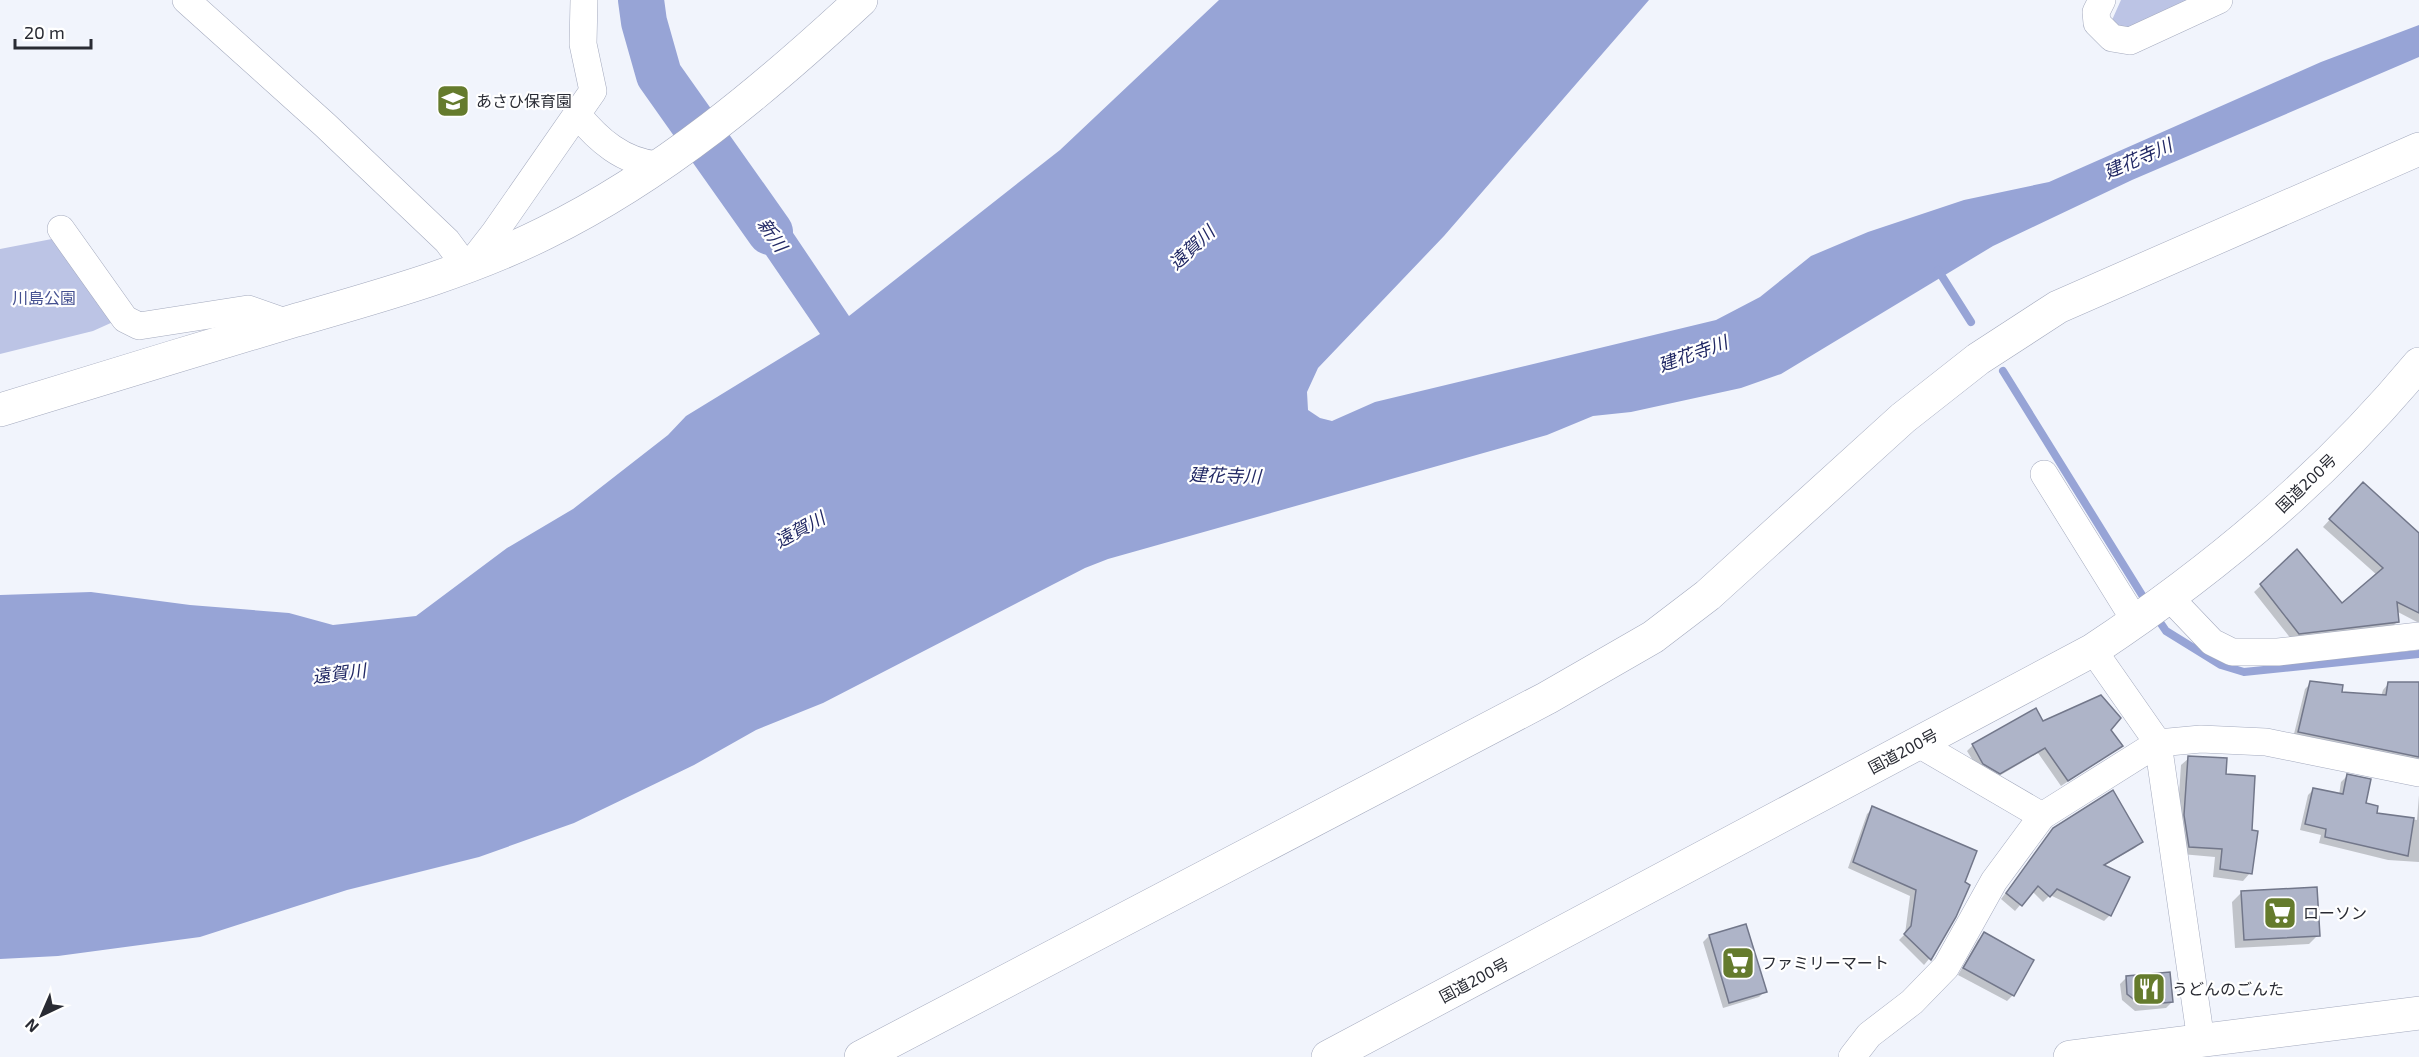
<svg xmlns="http://www.w3.org/2000/svg" width="2419" height="1057" font-family="'Exo 2','Noto Sans JP',sans-serif">
	<style>
		.green { fill: #bcc4e5 }
		.water { fill: #97a4d6 }
		.shadow { fill: #0003 }
		.lines { fill: none; stroke-linecap: round; stroke-linejoin: round }
		.stream { stroke: #97a4d6; stroke-width: 8 }
		.river { stroke: #97a4d6; stroke-width: 46 }
		.building { fill: #aeb4c8; stroke: #72778a; stroke-width: 1.5 }
		.street-casing { stroke: #a4aabe; stroke-width: 28 }
		.secondary-casing { stroke: #a4aabe; stroke-width: 34 }
		.highway-casing { stroke: #a4aabe; stroke-width: 34 }
		.street { stroke: #fff; stroke-width: 27 }
		.secondary { stroke: #fff; stroke-width: 33 }
		.highway { stroke: #fff; stroke-width: 33 }
		.labels { text-anchor: middle; stroke-width: 4.5; stroke-linejoin: round; paint-order: stroke }
		.poi-label { font-size: 16px; fill: #292b33; stroke: #fff; text-anchor: start }
		.park-label { font-size: 16px; fill: #445090; stroke: #fff }
		.street-label { font-size: 16px; fill: #292b33; stroke: #fff }
		.water-label { font-size: 18px; font-style: italic; fill: #222965; stroke: #fff }
	</style>
	<rect width="100%" height="100%" fill="#f1f4fc"/>
	<path class="green" d="M 2121,0 L 2196,0 L 2132,31 L 2121,29 L 2112,20 Z
		M 57,238 L 113,322 L 93,331 L 0,354 L 0,249 Z"/>
	<path class="water" d="M 627,0 L 660,0 L 668,35 L 656,39 L 682,97 L 663,107 L 648,83 Z
		M 1219,0 L 1649,0 L 1444,236 L 1318,368 L 1307,392 L 1308,410 L 1320,418 L 1332,421 L 1375,402 L 1716,320 L 1760,297 L 1811,256 L 1868,232 L 1964,200 L 2049,182 L 2321,62 L 2419,25 L 2419,57 L 2132,180 L 1993,246 L 1781,374 L 1741,388 L 1631,412 L 1593,416 L 1547,435 L 1108,559 L 1085,568 L 823,703 L 756,730 L 694,765 L 574,823 L 479,857 L 347,890 L 200,937 L 58,956 L 0,959 L 0,595 L 91,592 L 190,605 L 289,613 L 333,625 L 416,616 L 507,548 L 573,509 L 668,435 L 686,416 L 820,334 L 721,189 L 750,169 L 849,316 L 1060,150 Z"/>
	<path class="shadow" d="M 2356,491 L 2419,535 L 2419,623 L 2396,611 L 2397,622 L 2390,629 L 2292,640 L 2254,592 L 2297,552 L 2342,606 L 2377,575 L 2323,527 Z
		M 2311,683 L 2340,693 L 2381,696 L 2383,690 L 2389,683 L 2419,684 L 2419,765 L 2293,738 L 2305,689 Z
		M 2043,723 L 2110,730 L 2121,746 L 2061,786 L 2038,753 L 1994,779 L 1978,769 L 1967,751 L 1973,745 Z
		M 2189,758 L 2225,775 L 2250,873 L 2243,881 L 2213,877 L 2215,857 L 2181,854 L 2177,824 L 2181,765 Z
		M 2347,776 L 2364,804 L 2375,814 L 2417,820 L 2419,795 L 2419,862 L 2388,860 L 2319,843 L 2321,835 L 2300,830 L 2308,795 L 2314,789 L 2339,795 L 2341,782 Z
		M 1873,808 L 1968,885 L 1929,959 L 1924,965 L 1899,940 L 1905,934 L 1910,896 L 1848,868 L 1867,814 Z
		M 2054,829 L 2141,842 L 2135,848 L 2103,866 L 2110,915 L 2104,921 L 2050,895 L 2043,902 L 2032,891 L 2015,911 L 2001,899 Z
		M 2241,893 L 2318,935 L 2309,944 L 2235,948 L 2232,902 Z
		M 1984,934 L 2013,995 L 2007,1001 L 1958,975 L 1978,940 Z
		M 1709,936 L 1765,991 L 1759,997 L 1723,1008 L 1703,942 Z
		M 2126,978 L 2172,1002 L 2166,1008 L 2135,1011 L 2122,1000 L 2120,984 Z"/>
	<g class="lines">
		<path class="stream" d="M 1938,270 L 1971,322
			M 2003,371 L 2147,603
			M 2155,615 L 2166,631 L 2221,665 L 2244,672 L 2419,654"/>
		<path class="river" d="M 641,0 L 644,22 L 659,75 L 770,232"/>
	</g>
	<path class="building" d="M 2363,482 L 2419,533 L 2419,613 L 2397,602 L 2399,622 L 2299,634 L 2260,584 L 2297,549 L 2342,603 L 2383,568 L 2329,519 Z
		M 2310,681 L 2343,685 L 2342,692 L 2386,695 L 2388,682 L 2419,682 L 2419,757 L 2298,732 Z
		M 2101,695 L 2121,718 L 2111,730 L 2123,746 L 2068,781 L 2045,748 L 2000,774 L 1983,764 L 1972,744 L 2036,708 L 2043,721 Z
		M 2188,756 L 2227,758 L 2226,774 L 2255,776 L 2252,830 L 2258,831 L 2252,874 L 2220,869 L 2222,849 L 2189,847 L 2184,815 Z
		M 2347,774 L 2371,779 L 2366,803 L 2378,806 L 2377,813 L 2414,818 L 2408,856 L 2325,837 L 2326,829 L 2305,824 L 2313,788 L 2343,794 Z
		M 2113,790 L 2143,842 L 2104,865 L 2130,877 L 2111,916 L 2057,889 L 2050,897 L 2038,886 L 2022,906 L 2006,893 L 2053,828 Z
		M 1872,806 L 1977,851 L 1965,882 L 1970,885 L 1956,917 L 1931,960 L 1904,934 L 1911,926 L 1916,890 L 1853,862 Z
		M 2317,887 L 2320,936 L 2244,940 L 2241,891 Z
		M 1746,924 L 1767,992 L 1729,1003 L 1709,935 Z
		M 1984,932 L 2034,960 L 2014,996 L 1963,968 Z
		M 2170,972 L 2173,1002 L 2141,1005 L 2127,994 L 2126,976 Z"/>
	<g class="lines">
		<g class="street-casing">
			<path id="street" d="M 186,0 L 325,125 L 447,241 L 467,268 L 495,232 L 593,91 L 583,44 L 584,0
				M 2102,0 L 2096,12 L 2097,23 L 2112,38 L 2130,41 L 2219,0
				M 577,114 C 598,140 623,162 658,165
				M 61,229 L 125,319 L 139,326 L 248,309 L 288,323
				M 2044,474 L 2136,622
				M 2170,598 L 2212,642 L 2232,652 L 2278,652 L 2419,636
				M 2093,650 L 2158,743 L 2201,1041
				M 1917,743 L 2042,816
				M 1852,1057 L 1869,1035 L 1912,1002 L 1946,967 L 1994,881 L 2042,816 L 2158,743 L 2201,739 L 2266,742 L 2419,773"/>
		</g>
		<g class="secondary-casing">
			<path id="secondary" d="M 0,410 C 98,380 195,350 293,321 C 379,296 465,273 545,233 C 663,175 765,89 861,0
				M 861,1057 L 1547,698 L 1653,637 L 1708,595 L 1903,418 L 1978,359 L 2058,307 L 2419,149
				M 2070,1057 L 2419,1013"/>
		</g>
		<g class="highway-casing">
			<path id="highway" d="M 1328,1057 L 2093,650 C 2214,570 2326,476 2419,364"/>
		</g>
		<use href="#street" class="street"/>
		<use href="#secondary" class="secondary"/>
		<use href="#highway" class="highway"/>
	</g>
	<defs>
		<g id="school-square" transform="scale(1.725)"><rect x="-9" y="-9" width="18" height="18" rx="4" fill="#657b2d" stroke="#fff"/><path d="M0-5L7-2L0 1L-7-2ZM-4 1L0 2.5L4 1V4Q0 6-4 4Z" fill="#fff"/></g>
		<g id="supermarket-square" transform="scale(1.725)"><rect x="-9" y="-9" width="18" height="18" rx="4" fill="#657b2d" stroke="#fff"/><path d="M-6-5.5h2.5l.6 2H6L4.5 2H-2.5L-4.4-4H-6ZM-1.5 3.2a1.3 1.3 0 1 0 .1 0ZM3 3.2a1.3 1.3 0 1 0 .1 0Z" fill="#fff"/></g>
		<g id="restaurant-square" transform="scale(1.725)"><rect x="-9" y="-9" width="18" height="18" rx="4" fill="#657b2d" stroke="#fff"/><path d="M-5-6h1v4h1v-4h1v4h1v-4h1v5L-1.5 .5V6h-2V.5L-5-1ZM5-6V6H3V1.5H1.5Q1.5-4 5-6Z" fill="#fff"/></g>
	</defs>
	<g fill-rule="evenodd">
		<use href="#school-square" x="453" y="101"/>
		<use href="#supermarket-square" x="2280" y="913"/>
		<use href="#supermarket-square" x="1738" y="963"/>
		<use href="#restaurant-square" x="2149" y="989"/>
	</g>
	<g class="labels">
		<g class="poi-label">
			<text x="476" y="107">あさひ保育園</text>
			<text x="2303" y="919">ローソン</text>
			<text x="1761" y="969">ファミリーマート</text>
			<text x="2172" y="995">うどんのごんた</text>
		</g>
		<g class="park-label">
			<text x="44" y="304">川島公園</text>
		</g>
		<g class="street-label">
			<text transform="translate(2306 483) rotate(-44)" y="6">国道200号</text>
			<text transform="translate(1903 751) rotate(-28)" y="6">国道200号</text>
			<text transform="translate(1474 980) rotate(-28)" y="6">国道200号</text>
		</g>
		<g class="water-label">
			<text transform="translate(2138 159) rotate(-24)" y="6">建花寺川</text>
			<text transform="translate(772 235) rotate(55)" y="6">新川</text>
			<text transform="translate(1192 248) rotate(-43)" y="6">遠賀川</text>
			<text transform="translate(1693 354) rotate(-20)" y="6">建花寺川</text>
			<text transform="translate(1225 476) rotate(2)" y="6">建花寺川</text>
			<text transform="translate(800 530) rotate(-29)" y="6">遠賀川</text>
			<text transform="translate(339 674) rotate(-7)" y="6">遠賀川</text>
		</g>
	</g>
	<g transform="translate(42 1015) rotate(224)" stroke="#ffffff" stroke-width="4.5" paint-order="stroke">
	<path d="M0-4.5L10 22L0 15L-10 22Z" fill="#292b33"/>
	<text y="-9" font-size="16" font-weight="bold" text-anchor="middle" fill="#292b33">N</text>
	</g>
	<path d="M15 39v9h76v-9" fill="none" stroke="#292b33" stroke-width="3"/>
	<text x="24" y="39" font-size="18" fill="#292b33" stroke="#ffffff" stroke-width="4.5" paint-order="stroke">20 m</text>
</svg>
